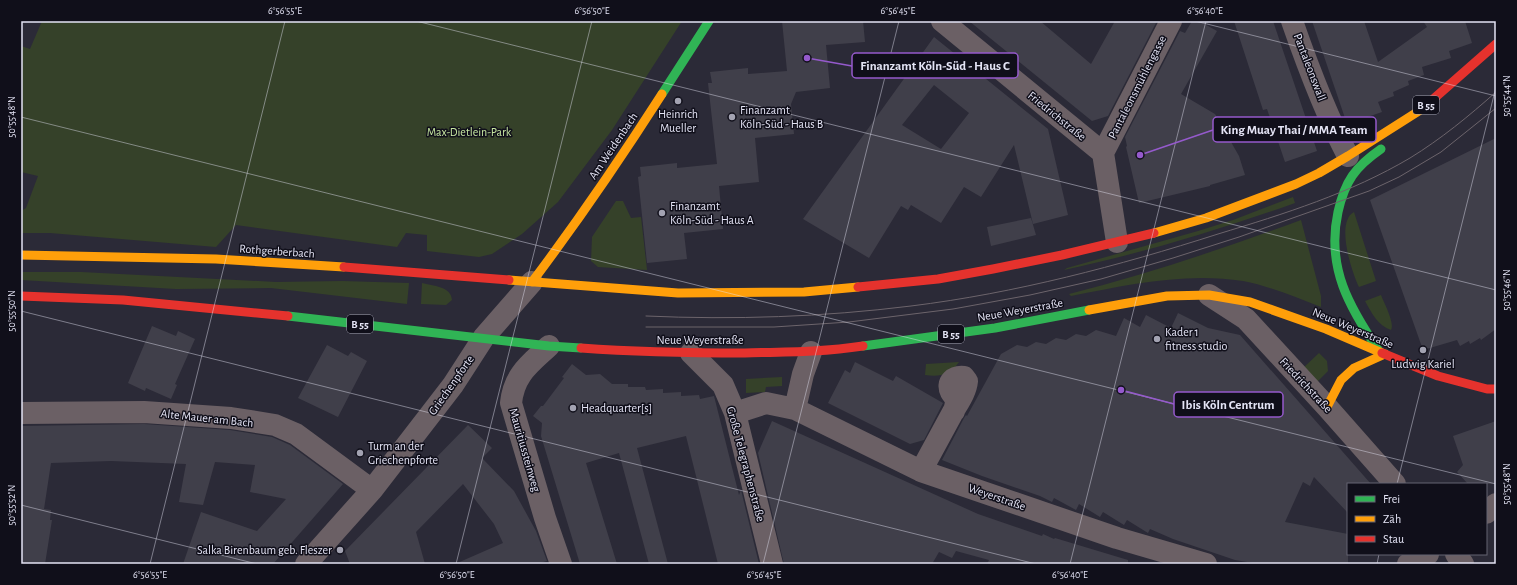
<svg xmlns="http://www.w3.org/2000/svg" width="1517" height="585" font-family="'Alegreya Sans',sans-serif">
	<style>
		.green { fill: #354129 }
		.building { fill: #403f4a; fill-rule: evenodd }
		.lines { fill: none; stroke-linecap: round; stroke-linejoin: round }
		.street { stroke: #6b6065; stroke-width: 22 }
		.fast { stroke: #30b455; stroke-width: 9 }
		.slow { stroke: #ff9f0a; stroke-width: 9 }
		.jam { stroke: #e5322d; stroke-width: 9 }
		.tram { stroke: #6c646b; stroke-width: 1 }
		.ticks { fill: none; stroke: #e4e4f5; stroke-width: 1; stroke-opacity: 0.45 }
		.poi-dot { fill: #a3a3b2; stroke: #100f1a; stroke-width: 1.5 }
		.labels { text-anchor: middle; stroke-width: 3; stroke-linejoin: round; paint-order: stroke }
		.shield { fill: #100f1a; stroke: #a4a4b3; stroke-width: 1 }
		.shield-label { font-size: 11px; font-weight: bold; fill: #e4e4f5 }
		.street-label { font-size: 12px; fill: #e4e4f5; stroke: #100f1a }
		.poi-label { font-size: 12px; fill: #e4e4f5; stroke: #100f1a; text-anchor: start }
		.park-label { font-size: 12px; fill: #c8e9a2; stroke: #100f1a }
		.leader { fill: none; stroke: #955acc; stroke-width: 1.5 }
		.callout-dot { fill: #955acc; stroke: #100f1a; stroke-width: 1.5 }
		.callout { fill: #100f1a; stroke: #955acc; stroke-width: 1.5 }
		.callout-label { font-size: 13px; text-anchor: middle; font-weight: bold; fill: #e4e4f5 }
		.neatline { fill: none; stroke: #e4e4f5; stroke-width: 1.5 }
		.ticks-label { font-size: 10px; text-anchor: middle; fill: #e4e4f5 }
	</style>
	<rect width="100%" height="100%" fill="#2b2a37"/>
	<path class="green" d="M 42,21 L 682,21 L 612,130 L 558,202 L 522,234 L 492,254 L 479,257 L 427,251 L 427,235 L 406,233 L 397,247 L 236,225 L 216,247 L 50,233 L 21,233 L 21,211 L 26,208 L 38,176 L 21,172 L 21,46 L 30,49 Z
		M 1293,197 L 1295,203 C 1219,230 1143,253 1064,270 L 1067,268 L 1198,231 L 1233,220 Z
		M 616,201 L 623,201 L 631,218 L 641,217 L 647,270 L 598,267 L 591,261 L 592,237 Z
		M 1354,212 L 1376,281 L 1359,287 C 1352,273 1335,222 1354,212 Z
		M 1301,220 L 1321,296 L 1321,307 C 1295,297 1269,286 1243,281 C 1185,272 1127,285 1071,296 L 1069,294 C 1148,274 1225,248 1301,220 Z
		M 21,272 L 81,272 L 276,282 L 342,281 L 409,283 L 407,304 L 271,288 L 176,289 L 21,280 Z
		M 422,283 C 433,286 451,286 452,300 L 446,305 L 421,304 Z
		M 1381,295 C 1384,303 1395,323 1391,330 C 1378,326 1371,312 1365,301 Z
		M 1319,353 L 1327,361 L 1328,371 L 1315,384 L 1302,369 Z
		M 959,362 C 950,375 940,377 925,375 L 926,364 Z
		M 782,377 L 782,386 L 766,387 L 765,392 L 746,393 L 746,379 Z"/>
	<path class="building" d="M 782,21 L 863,21 L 865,42 L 826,45 L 830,88 L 796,92 L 791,104 L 794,134 L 755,138 L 759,182 L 719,186 L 723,229 L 684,233 L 687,259 L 647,263 L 638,177 L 641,176 L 640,167 L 677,163 L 677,168 L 717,164 L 708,83 L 712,83 L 710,72 L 748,68 L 748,74 L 787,71 Z
		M 969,21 L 1040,21 L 1091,64 L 1115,21 L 1157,21 L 1108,116 L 1092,121 Z
		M 1192,21 L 1199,21 L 1217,31 L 1181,94 L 1215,114 L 1239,156 L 1245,175 L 1210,185 L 1210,186 L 1139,203 L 1126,147 L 1127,146 L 1125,137 L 1180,31 L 1185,33 Z
		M 1234,21 L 1273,21 L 1317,151 L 1285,162 L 1267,109 L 1263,110 Z
		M 1312,21 L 1364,21 L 1378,62 L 1427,27 L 1423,21 L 1465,21 L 1472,43 L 1449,51 L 1451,58 L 1422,67 L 1424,75 L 1408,81 L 1409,85 L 1393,92 L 1394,96 L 1378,102 L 1382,112 L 1347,124 Z
		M 934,37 L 1048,129 L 1068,215 L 1033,224 L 1014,145 L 981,197 L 964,187 L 941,223 L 911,205 L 908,210 L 901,206 L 869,258 L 803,219 ZM 934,85 L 969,113 L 941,149 L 902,125 Z
		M 1496,138 L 1496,329 L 1481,340 L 1480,338 L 1470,344 L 1469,341 L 1460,346 L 1457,340 L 1423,350 L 1370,200 Z
		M 1031,218 L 1036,235 L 991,246 L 987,227 Z
		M 1178,313 L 1208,328 L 1240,335 L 1371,484 L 1348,484 L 1348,513 L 1314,477 L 1310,486 L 1303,482 L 1285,522 L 1348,534 L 1348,564 L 1259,564 L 1235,560 L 1173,539 L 1150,529 L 1148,533 L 1127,520 L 1124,525 L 1103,512 L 1100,517 L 1079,504 L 1076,510 L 1054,498 L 1052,502 L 1040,496 L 982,476 L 942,460 L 964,418 L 966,415 L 967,416 L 1001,354 L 1017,345 L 1027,347 L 1036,342 L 1046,344 L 1056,338 L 1066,340 L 1076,334 L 1086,336 L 1096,330 L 1116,336 L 1124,318 L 1140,327 L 1146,315 L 1171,328 Z
		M 152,326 L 176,336 L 178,331 L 195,339 L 175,384 L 177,385 L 171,399 L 146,388 L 145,391 L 128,383 Z
		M 327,345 L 348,356 L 351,352 L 367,361 L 338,417 L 298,398 Z
		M 855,362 L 893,381 L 896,376 L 943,403 L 924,440 L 910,444 L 828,403 L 845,370 L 850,373 Z
		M 572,364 L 586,375 L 600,374 L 612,384 L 628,384 L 628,387 L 645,387 L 646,390 L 663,389 L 663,393 L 681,392 L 681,396 L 699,395 L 700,399 L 714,396 L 739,495 L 741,490 L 759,564 L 718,564 L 686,436 L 637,448 L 668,564 L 649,564 L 619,453 L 586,463 L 617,564 L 580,564 L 541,436 L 542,423 L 533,416 L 541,406 L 543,406 L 564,378 L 562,377 Z
		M 772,421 L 978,514 L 1042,536 L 1043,534 L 1054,539 L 1055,538 L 1128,560 L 1128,564 L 987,564 L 989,560 L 956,551 L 952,558 L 939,552 L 932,564 L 784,564 L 758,453 Z
		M 1496,421 L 1496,484 L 1468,484 L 1457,472 L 1463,465 L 1453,436 Z
		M 144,424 L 230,430 L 272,437 L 290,445 L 343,484 L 273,564 L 183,564 L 201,512 L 257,531 L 286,499 L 250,492 L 255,465 L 215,462 L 203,505 L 179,502 L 186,464 L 111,461 L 51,463 L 44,509 L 51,510 L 50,520 L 52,520 L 45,564 L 21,564 L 21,426 Z
		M 468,425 L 492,448 L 482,458 L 514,491 L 536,531 L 547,561 L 536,564 L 455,564 L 503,543 L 494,524 L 463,484 L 416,532 L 425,564 L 350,564 L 345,551 Z"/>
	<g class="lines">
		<path class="street" d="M 942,21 L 1103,153 L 1117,242
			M 1292,21 C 1308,67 1325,113 1348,156
			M 1103,153 L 1171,21
			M 1209,295 L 1246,319 L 1327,407 L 1395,484
			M 549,346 C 530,364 514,374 511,403 L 545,518 L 561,564
			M 691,353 L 723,385 L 735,413 L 772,564
			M 795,409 L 803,374 L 811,352
			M 21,413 L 144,412 L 231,418 L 275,425 L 296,434 L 372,490
			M 735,413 L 766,403 L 795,409 L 921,471 L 1117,538 L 1206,564
			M 921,471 C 932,451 942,432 953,412 C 958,403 966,392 967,381 L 964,377 C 954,376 946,382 951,392 C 952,394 954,396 955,398 C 957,402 955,407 954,411
			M 1486,513 L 1496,504
			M 1456,554 L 1463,564
			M 306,564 L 372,490 L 453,385 L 484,337 L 532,282
			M 1408,564 L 1428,554"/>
		<path class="fast" d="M 662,94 L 709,21
			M 288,316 L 549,346 L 581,348
			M 863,346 L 995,328 L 1089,310
			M 1379,351 C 1349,307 1326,267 1338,212 C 1345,181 1355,167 1381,149"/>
		<path class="slow" d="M 1154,233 L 1206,218 L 1296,184 L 1319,173 L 1348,156 L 1422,109
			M 21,255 L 216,259 L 344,267
			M 509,280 L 678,293 L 804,292 L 858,287
			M 532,282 C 578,221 621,158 662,94
			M 1089,310 L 1167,296 L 1209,295 L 1250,302 L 1326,329 L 1382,353
			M 1327,407 L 1341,380 L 1354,368 L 1385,354"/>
		<path class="jam" d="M 1422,109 L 1496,44
			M 344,267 L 509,280
			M 858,287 L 938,279 L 993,269 L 1062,255 L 1154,233
			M 21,296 L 123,300 L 288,316
			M 581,348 C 636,352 690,353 745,353 C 785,352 824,352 863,346
			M 1382,353 L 1438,376 L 1487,389 L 1496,389"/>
		<path class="tram" d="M 646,316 C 734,320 823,317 911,306 C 1016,293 1118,266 1218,234 C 1284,214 1351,193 1410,158 C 1441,139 1469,116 1496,92
			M 646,327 L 774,327 L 849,322 L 953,309 L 1030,295 L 1101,279 L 1173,258 L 1239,237 L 1369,191 L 1399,177 L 1441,152 L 1496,108"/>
	</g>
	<path class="ticks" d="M 416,21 L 1496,290M 1195,21 L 1496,96M 21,117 L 1496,484M 21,311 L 1036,564M 1397,484 L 1496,87M 21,505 L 257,564M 150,564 L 285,21M 456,564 L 592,21M 763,564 L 899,21M 1070,564 L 1206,21M 1377,564 L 1379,554"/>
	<g class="poi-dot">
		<circle cx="678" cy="101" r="4"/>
		<circle cx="732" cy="117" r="4"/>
		<circle cx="662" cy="213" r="4"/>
		<circle cx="1157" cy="339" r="4"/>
		<circle cx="1423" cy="350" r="4"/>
		<circle cx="573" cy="408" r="4"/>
		<circle cx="360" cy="453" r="4"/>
		<circle cx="340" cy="550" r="4"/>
	</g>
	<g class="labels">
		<g class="shield">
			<rect x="1413" y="96" width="26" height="18" rx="3"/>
			<rect x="347" y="315" width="26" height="18" rx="3"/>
			<rect x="938" y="325" width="26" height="18" rx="3"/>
		</g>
		<g class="shield-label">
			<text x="1426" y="109">B 55</text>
			<text x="360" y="328">B 55</text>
			<text x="951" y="338">B 55</text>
		</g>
		<g class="street-label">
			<text transform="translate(1310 67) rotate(69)" y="4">Pantaleonswall</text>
			<text transform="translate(1137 87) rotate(-63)" y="4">Pantaleonsmühlengasse</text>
			<text transform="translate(1057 116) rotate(39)" y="4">Friedrichstraße</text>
			<text transform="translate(613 146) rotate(-56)" y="4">Am Weidenbach</text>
			<text transform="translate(277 251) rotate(4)" y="4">Rothgerberbach</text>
			<text transform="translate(1020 310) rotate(-10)" y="4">Neue Weyerstraße</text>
			<text transform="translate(1353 328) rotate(23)" y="4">Neue Weyerstraße</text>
			<text x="700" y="344">Neue Weyerstraße</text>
			<text transform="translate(451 385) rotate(-55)" y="4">Griechenpforte</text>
			<text transform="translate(1306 385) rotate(47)" y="4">Friedrichstraße</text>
			<text transform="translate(207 418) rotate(6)" y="4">Alte Mauer am Bach</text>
			<text transform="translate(525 450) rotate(74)" y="4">Mauritiussteinweg</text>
			<text transform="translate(746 464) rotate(75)" y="4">Große Telegraphenstraße</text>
			<text transform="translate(997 497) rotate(19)" y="4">Weyerstraße</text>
		</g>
		<g class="poi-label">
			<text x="740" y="114">Finanzamt<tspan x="740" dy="14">Köln-Süd - Haus B</tspan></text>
			<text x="678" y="118" text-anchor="middle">Heinrich<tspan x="678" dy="14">Mueller</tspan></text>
			<text x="670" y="210">Finanzamt<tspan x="670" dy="14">Köln-Süd - Haus A</tspan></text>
			<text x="1165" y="336">Kader 1<tspan x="1165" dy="14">fitness studio</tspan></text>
			<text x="1423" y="368" text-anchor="middle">Ludwig Kariel</text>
			<text x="581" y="412">Headquarter[s]</text>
			<text x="368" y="450">Turm an der<tspan x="368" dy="14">Griechenpforte</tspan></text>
			<text x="332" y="554" text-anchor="end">Salka Birenbaum geb. Fleszer</text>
		</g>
		<g class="park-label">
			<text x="469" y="136">Max-Dietlein-Park</text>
		</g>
	</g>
	<path class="leader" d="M807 58L852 66M1140 155L1213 130M1121 390L1174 404"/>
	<g class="callout-dot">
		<circle cx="807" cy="58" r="4"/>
		<circle cx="1140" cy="155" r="4"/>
		<circle cx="1121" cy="390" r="4"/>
	</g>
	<g class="callout">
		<rect x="852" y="53" width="166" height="25" rx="4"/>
		<rect x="1213" y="117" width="163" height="25" rx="4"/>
		<rect x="1174" y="392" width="109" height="25" rx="4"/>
	</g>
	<g class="callout-label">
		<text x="935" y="70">Finanzamt Köln-Süd - Haus C</text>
		<text x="1294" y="134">King Muay Thai / MMA Team</text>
		<text x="1228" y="409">Ibis Köln Centrum</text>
	</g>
	<rect width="1517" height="585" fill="none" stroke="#100f1a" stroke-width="44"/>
	<rect x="1347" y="483" width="140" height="72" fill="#100f1a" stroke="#656472"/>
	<rect x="1355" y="496" width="20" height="6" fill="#30b455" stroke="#656472"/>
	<text x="1383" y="503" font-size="12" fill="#e4e4f5">Frei</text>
	<rect x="1355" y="516" width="20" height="6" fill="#ff9f0a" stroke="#656472"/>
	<text x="1383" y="523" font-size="12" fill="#e4e4f5">Zäh</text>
	<rect x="1355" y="536" width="20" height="6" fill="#e5322d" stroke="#656472"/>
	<text x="1383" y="543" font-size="12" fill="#e4e4f5">Stau</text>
	<rect x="22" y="22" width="1473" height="541" class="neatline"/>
	<g class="ticks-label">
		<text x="285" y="14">6°56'55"E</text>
		<text x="592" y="14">6°56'50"E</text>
		<text x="898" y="14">6°56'45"E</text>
		<text x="1205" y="14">6°56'40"E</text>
		<text transform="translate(1506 96) rotate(-90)" y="4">50°55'44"N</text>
		<text transform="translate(11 117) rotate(-90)" y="4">50°55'48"N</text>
		<text transform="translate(1506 290) rotate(-90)" y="4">50°55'46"N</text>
		<text transform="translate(11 311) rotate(-90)" y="4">50°55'50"N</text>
		<text transform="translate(1506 484) rotate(-90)" y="4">50°55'48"N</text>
		<text transform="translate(11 505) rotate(-90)" y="4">50°55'52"N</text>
		<text x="150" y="578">6°56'55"E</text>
		<text x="457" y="578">6°56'50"E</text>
		<text x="764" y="578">6°56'45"E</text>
		<text x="1070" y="578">6°56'40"E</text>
	</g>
</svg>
